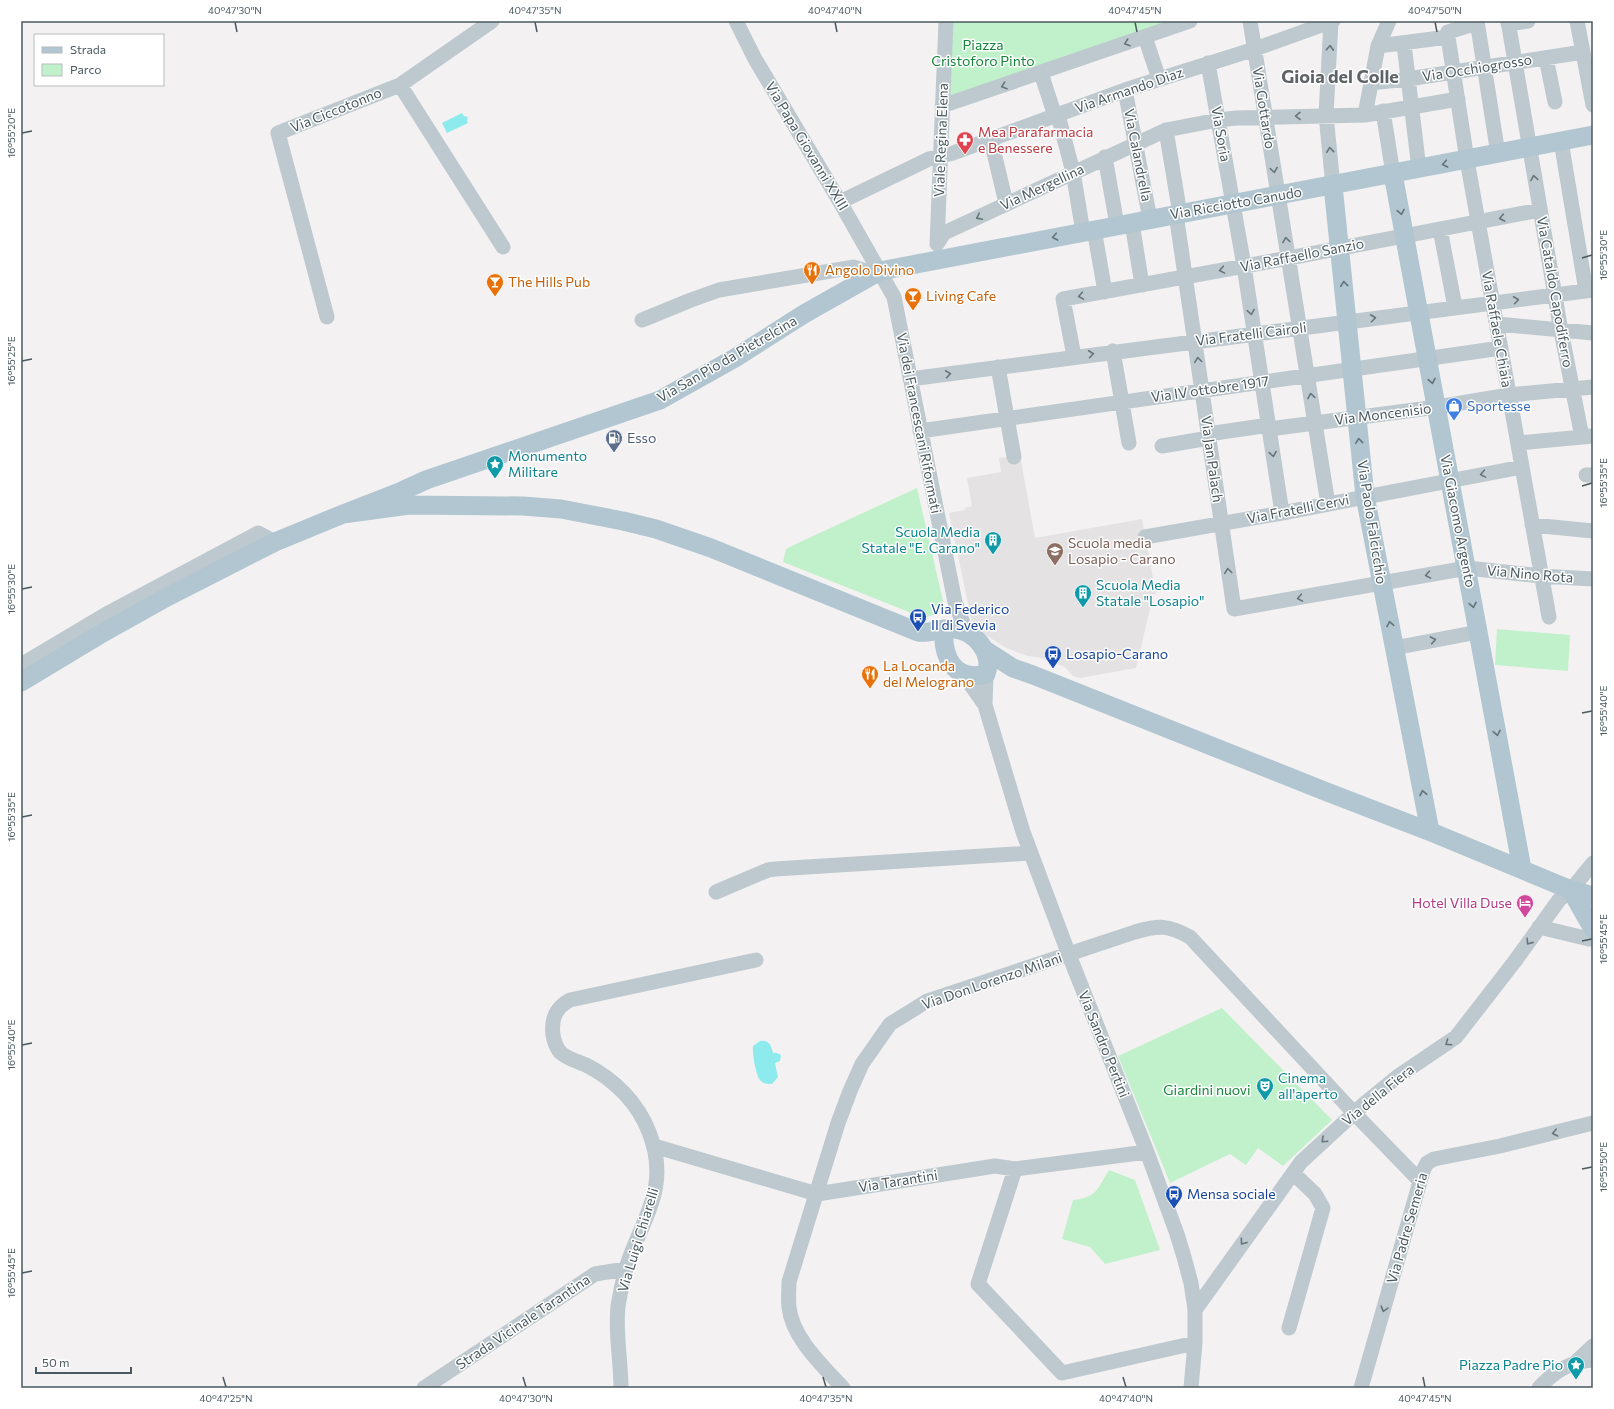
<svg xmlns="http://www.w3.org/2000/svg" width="1614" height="1409" font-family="Commissioner,sans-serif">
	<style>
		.education { fill: #e5e2e4 }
		.green { fill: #c1f1cb }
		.water { fill: #8debee }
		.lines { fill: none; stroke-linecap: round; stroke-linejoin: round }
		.minor { stroke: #bdc9ce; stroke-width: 15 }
		.major { stroke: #b1c6d0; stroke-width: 19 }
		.oneway { stroke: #66757b }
		.oneway2 { stroke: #63747b }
		.ticks { fill: none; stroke: #49595f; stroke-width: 1.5 }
		.labels { text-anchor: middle; stroke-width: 3; stroke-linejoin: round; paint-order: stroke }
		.park-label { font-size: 14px; fill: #16843a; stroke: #fff }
		.street-label { font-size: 14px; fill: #49595f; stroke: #fff }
		.health-label { font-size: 14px; fill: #be3a42; stroke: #fff; text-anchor: start }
		.food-label { font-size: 14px; fill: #c56008; stroke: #fff; text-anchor: start }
		.shop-label { font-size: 14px; fill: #366cbe; stroke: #fff; text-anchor: start }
		.service-label { font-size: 14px; fill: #4e5e75; stroke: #fff; text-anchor: start }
		.culture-label { font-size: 14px; fill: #0d838f; stroke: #fff; text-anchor: start }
		.education-label { font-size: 14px; fill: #785e54; stroke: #fff; text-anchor: start }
		.transit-label { font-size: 14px; fill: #164399; stroke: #fff; text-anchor: start }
		.hotel-label { font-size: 14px; fill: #b23c85; stroke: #fff; text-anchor: end }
		.district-label { font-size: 18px; font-weight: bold; fill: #5e6366; stroke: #fff }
		.neatline { fill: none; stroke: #49595f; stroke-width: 1.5 }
		.ticks-label { font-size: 10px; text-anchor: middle; fill: #49595f }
	</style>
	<rect width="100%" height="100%" fill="#f4f1f2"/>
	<path class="education" d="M 1020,455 L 1035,538 L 1142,519 L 1156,594 L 1149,595 L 1151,605 L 1136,668 L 1080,678 L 1073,676 L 1065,667 L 1041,658 L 1028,656 L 1006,648 L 973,627 L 949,513 L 965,510 L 965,508 L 972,506 L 967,478 L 1001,472 L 999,458 Z"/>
	<path class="green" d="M 952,21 L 1169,21 L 949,99 Z
		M 917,488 L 943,601 L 938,613 L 924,618 L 783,562 L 786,549 L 800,542 Z
		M 1497,629 L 1570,635 L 1568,671 L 1495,665 Z
		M 1222,1008 L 1332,1120 L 1283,1166 L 1258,1148 L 1246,1165 L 1230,1154 L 1170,1183 L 1118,1056 Z
		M 1109,1170 L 1135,1180 L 1160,1250 L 1105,1264 L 1090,1247 L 1062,1239 L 1073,1200 C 1098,1197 1097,1189 1109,1170 Z"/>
	<path class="water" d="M 462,113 L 464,116 L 468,117 L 467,121 L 468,123 L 447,133 L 442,123 Z
		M 760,1041 C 769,1040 771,1045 773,1053 L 777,1053 L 781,1055 L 780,1061 L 775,1063 L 778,1077 L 772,1084 C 768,1084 763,1084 760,1080 C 756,1075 752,1053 753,1046 Z"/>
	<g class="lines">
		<path class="minor" d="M 736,21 L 755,59 L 840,202 L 894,297 L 955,602 L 966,631
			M 1250,21 L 1328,504
			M 1331,21 L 1326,115 L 1333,186
			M 1477,21 L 1498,154
			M 1508,21 L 1561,331 L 1582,437
			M 1577,21 L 1593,105
			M 1508,24 L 1528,21
			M 1145,37 L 1159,79
			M 1448,37 L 1467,160 L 1549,617
			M 1404,44 L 1419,169
			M 1378,46 L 1448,37 L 1448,32 L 1477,23
			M 1546,58 L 1555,102
			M 1208,63 L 1244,266 L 1282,513
			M 1041,73 L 1055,116
			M 1370,83 L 1408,79 L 1583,52
			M 400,85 L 503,247
			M 1125,90 L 1150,219
			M 942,106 L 1190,21
			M 1383,111 L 1393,174
			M 1058,115 L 1073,172 L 1083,232
			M 1365,115 L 1378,46 L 1389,21
			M 1166,130 L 1180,214
			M 991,140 L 1006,203
			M 1561,141 L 1586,291
			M 1105,157 L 1117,225
			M 840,202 L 929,159 L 953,153 L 1125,90 L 1255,49 L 1333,21
			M 1176,214 L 1234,609 L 1467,568 L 1541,576 L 1593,579
			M 1132,223 L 1142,285
			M 1094,229 L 1105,292
			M 1440,229 L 1455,307
			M 937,244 L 944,233 L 1166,130 L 1218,120 L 1236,118 L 1365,115 L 1458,99
			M 937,244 L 946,21
			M 327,317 L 278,133 L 400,85 L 492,21
			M 642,320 L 691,300 L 719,290 L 854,267 L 875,274
			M 1497,324 L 1593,333
			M 1113,351 L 1129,443
			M 1074,356 L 1063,299 L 1289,258 L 1540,210
			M 998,367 L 1014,457
			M 910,379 L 1593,290
			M 1269,429 L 1437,407 L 1509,395 L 1593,387
			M 920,431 L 1501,348
			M 1208,434 L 1269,425
			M 1518,443 L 1593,436
			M 1162,446 L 1209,438
			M 1586,475 L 1593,475
			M 1532,525 L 1593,531
			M 1145,537 L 1282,513 L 1522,467
			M 1394,648 L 1478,632
			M 21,665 L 110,612 L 258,533 L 275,542
			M 963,674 L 985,705
			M 986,674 L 985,705 L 1023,832 L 1069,955 L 1147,1152 L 1177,1234 L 1184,1257 L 1191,1283 L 1195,1310 L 1195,1343 L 1191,1388
			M 716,892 L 768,870 L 775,869 L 1031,853
			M 1539,927 L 1589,939 L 1593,939
			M 654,1146 L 817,1194 L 995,1166 L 1015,1169 L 1147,1152
			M 1015,1169 L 978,1284 L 1062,1373 L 1195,1343
			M 1195,1310 L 1301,1162 L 1364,1104 L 1397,1077 L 1456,1037 L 1515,961 L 1559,900 L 1571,890 L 1593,863
			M 1289,1328 L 1323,1208 L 1315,1194 L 1293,1173
			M 1575,1363 L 1593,1346
			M 424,1388 L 595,1274 L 626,1269
			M 621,1388 C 621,1361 615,1333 618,1306 C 620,1294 623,1280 626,1268 C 642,1218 671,1188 649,1132 C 638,1103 614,1079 586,1065 C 577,1061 567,1059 560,1052 C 556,1047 554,1041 553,1035 C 551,1019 555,1008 570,1000 L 756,960
			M 843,1388 C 823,1366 792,1338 789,1307 C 788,1299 789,1290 789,1282 L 838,1123 L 850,1091 L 862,1064 L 890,1024 L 927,1001 L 1135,932 C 1159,925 1168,925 1190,937 L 1354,1113 L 1420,1181
			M 1361,1388 L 1423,1171 L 1427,1163 L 1434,1159 L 1500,1146 L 1593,1123
			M 1539,1388 C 1553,1372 1572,1361 1593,1360"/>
		<path class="major" d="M 1393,174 L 1522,869
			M 1333,186 L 1365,496 L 1430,831
			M 343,514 L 402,491 L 426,480 L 660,400 L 735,358 L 804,314 L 880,271 L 1593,135
			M 985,650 L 1013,668 L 1033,675 L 1327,792 L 1436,834 L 1571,890 L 1593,896
			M 21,682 L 99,635 L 167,597 L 275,542 L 343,514 L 409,505 L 523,506 L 561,509 L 623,521 L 656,529 L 711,548 L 918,632 C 931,634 943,627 955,629 C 975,631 994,654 986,674 C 954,683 942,656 944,629
			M 1571,890 L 1593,929"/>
	</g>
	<defs><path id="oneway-chevron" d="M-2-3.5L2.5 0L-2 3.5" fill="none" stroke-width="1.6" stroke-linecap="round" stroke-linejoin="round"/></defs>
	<g class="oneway">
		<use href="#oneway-chevron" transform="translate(1127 43) rotate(161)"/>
		<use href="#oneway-chevron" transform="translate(1330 48) rotate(-87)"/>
		<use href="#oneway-chevron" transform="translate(1004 86) rotate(161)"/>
		<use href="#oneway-chevron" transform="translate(1298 116) rotate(179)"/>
		<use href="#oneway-chevron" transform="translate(1330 150) rotate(-96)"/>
		<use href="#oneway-chevron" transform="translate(1274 170) rotate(81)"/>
		<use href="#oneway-chevron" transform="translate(1534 178) rotate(-100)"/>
		<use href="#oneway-chevron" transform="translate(979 217) rotate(154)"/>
		<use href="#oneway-chevron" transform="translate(1502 218) rotate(169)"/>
		<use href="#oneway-chevron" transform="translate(1286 240) rotate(-99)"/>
		<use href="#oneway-chevron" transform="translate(1222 270) rotate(170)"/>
		<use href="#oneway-chevron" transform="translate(1081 296) rotate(170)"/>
		<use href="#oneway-chevron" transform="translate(1516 300) rotate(-7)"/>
		<use href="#oneway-chevron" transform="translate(1251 312) rotate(81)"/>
		<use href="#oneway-chevron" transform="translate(1373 318) rotate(-7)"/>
		<use href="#oneway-chevron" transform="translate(1091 354) rotate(-7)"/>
		<use href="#oneway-chevron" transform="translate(1198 360) rotate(-98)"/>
		<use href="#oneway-chevron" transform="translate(948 374) rotate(-8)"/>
		<use href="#oneway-chevron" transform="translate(1311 396) rotate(-99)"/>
		<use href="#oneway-chevron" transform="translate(1273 454) rotate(81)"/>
		<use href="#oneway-chevron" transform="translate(1483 474) rotate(170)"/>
		<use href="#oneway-chevron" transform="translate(1228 571) rotate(-98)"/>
		<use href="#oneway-chevron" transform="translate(1428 575) rotate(170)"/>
		<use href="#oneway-chevron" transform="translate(1300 598) rotate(170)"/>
		<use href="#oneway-chevron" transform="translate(1433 640) rotate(-11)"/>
		<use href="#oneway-chevron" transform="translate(1529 942) rotate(125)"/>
		<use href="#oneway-chevron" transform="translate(1448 1043) rotate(146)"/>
		<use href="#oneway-chevron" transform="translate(1555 1133) rotate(167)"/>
		<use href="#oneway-chevron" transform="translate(1324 1140) rotate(137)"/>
		<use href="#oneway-chevron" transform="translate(1243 1242) rotate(126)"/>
		<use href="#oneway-chevron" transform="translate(1384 1309) rotate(106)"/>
	</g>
	<g class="oneway2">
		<use href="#oneway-chevron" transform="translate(1445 164) rotate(169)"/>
		<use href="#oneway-chevron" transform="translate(1401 212) rotate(79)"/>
		<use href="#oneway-chevron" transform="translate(1055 237) rotate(169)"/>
		<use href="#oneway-chevron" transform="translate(1344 284) rotate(-96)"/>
		<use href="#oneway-chevron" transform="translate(1432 381) rotate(79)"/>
		<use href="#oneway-chevron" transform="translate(1359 441) rotate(-96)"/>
		<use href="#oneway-chevron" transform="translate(1473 605) rotate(80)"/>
		<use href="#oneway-chevron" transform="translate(1390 624) rotate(-101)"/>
		<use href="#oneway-chevron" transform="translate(1497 733) rotate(80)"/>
		<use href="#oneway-chevron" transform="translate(1423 793) rotate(-101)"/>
	</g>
	<path class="ticks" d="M 235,22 L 237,32M 535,22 L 537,32M 835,22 L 837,32M 1135,22 L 1137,32M 1435,22 L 1437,32M 22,133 L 32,131M 1582,258 L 1592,255M 22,361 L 32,359M 1582,486 L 1592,483M 22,589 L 32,587M 1582,713 L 1592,711M 22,817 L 32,815M 1582,941 L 1592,939M 22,1045 L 32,1043M 1582,1169 L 1592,1167M 22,1273 L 32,1271M 223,1377 L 226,1387M 523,1377 L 526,1387M 823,1377 L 826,1387M 1123,1377 L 1126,1387M 1423,1377 L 1425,1387"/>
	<defs>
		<g id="pharmacy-pin" transform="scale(0.9)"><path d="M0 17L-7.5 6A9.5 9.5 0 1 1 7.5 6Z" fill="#e0444e" stroke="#fff"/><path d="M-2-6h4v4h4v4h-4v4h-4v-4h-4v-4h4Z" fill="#fff"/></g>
		<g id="restaurant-pin" transform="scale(0.9)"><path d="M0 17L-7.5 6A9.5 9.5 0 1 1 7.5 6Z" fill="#e8710a" stroke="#fff"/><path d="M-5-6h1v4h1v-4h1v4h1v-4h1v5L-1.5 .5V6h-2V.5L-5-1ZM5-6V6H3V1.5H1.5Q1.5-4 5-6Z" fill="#fff"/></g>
		<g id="bar-pin" transform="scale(0.9)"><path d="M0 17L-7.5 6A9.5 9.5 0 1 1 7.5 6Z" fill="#e8710a" stroke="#fff"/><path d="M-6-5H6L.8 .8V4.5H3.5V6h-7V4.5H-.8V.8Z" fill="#fff"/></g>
		<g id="shop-pin" transform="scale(0.9)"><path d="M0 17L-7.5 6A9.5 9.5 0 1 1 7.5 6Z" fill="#3f7fe0" stroke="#fff"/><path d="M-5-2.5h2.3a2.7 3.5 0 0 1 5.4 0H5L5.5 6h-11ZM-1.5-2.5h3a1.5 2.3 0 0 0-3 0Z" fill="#fff"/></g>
		<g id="fuel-pin" transform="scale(0.9)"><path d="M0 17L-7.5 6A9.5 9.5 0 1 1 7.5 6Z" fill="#5c6f8a" stroke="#fff"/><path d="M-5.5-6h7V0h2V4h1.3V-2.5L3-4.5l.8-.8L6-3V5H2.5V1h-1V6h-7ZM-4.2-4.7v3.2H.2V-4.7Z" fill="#fff"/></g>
		<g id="sight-pin" transform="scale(0.9)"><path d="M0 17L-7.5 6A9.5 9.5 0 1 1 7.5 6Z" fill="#0f9aa8" stroke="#fff"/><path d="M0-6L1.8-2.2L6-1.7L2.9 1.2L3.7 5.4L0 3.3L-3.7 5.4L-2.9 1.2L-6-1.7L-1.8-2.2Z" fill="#fff"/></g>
		<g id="building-pin" transform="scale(0.9)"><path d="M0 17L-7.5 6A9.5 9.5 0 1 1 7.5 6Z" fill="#0f9aa8" stroke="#fff"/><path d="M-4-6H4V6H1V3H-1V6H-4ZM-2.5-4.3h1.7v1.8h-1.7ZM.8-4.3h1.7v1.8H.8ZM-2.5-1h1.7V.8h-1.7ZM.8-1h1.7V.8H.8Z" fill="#fff"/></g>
		<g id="school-pin" transform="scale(0.9)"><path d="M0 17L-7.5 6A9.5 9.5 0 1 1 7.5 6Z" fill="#8d6e63" stroke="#fff"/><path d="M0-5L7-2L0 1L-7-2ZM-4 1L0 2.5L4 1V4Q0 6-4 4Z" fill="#fff"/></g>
		<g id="bus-pin" transform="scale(0.9)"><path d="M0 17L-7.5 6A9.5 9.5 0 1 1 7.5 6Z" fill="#1a4fb4" stroke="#fff"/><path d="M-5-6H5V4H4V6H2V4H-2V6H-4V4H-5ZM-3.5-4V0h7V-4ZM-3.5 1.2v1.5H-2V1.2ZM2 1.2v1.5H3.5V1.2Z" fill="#fff"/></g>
		<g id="hotel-pin" transform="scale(0.9)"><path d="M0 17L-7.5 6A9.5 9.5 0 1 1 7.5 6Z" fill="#d1479c" stroke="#fff"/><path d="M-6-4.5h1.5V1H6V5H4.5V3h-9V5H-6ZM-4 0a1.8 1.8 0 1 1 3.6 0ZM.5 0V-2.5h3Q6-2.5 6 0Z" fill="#fff"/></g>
		<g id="theatre-pin" transform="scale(0.9)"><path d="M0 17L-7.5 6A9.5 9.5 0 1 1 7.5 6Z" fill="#0f9aa8" stroke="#fff"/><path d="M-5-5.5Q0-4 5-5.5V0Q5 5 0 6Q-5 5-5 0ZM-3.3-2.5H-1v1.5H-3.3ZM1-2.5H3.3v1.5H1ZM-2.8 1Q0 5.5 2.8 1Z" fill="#fff"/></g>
	</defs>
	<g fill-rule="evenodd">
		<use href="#pharmacy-pin" x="965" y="140"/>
		<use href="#restaurant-pin" x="812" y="270"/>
		<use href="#bar-pin" x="495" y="282"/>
		<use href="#bar-pin" x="913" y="296"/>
		<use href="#shop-pin" x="1454" y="406"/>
		<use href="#fuel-pin" x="614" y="438"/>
		<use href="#sight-pin" x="495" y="464"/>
		<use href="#building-pin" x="993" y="540"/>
		<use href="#school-pin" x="1055" y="551"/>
		<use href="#building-pin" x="1083" y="593"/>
		<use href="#bus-pin" x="918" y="617"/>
		<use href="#bus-pin" x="1053" y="654"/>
		<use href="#restaurant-pin" x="870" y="674"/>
		<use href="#hotel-pin" x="1525" y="903"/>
		<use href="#theatre-pin" x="1265" y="1086"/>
		<use href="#bus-pin" x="1174" y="1194"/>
		<use href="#sight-pin" x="1576" y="1365"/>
	</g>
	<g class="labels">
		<g class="park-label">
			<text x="983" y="50">Piazza<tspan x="983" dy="16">Cristoforo Pinto</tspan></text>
			<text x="1207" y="1095">Giardini nuovi</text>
		</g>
		<g class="street-label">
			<text transform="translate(1477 68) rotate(-9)" y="5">Via Occhiogrosso</text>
			<text transform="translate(1129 90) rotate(-19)" y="5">Via Armando Diaz</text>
			<text transform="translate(1264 108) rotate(81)" y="5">Via Gottardo</text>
			<text transform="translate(336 110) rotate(-22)" y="5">Via Ciccotonno</text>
			<text transform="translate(1221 134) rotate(80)" y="5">Via Soria</text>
			<text transform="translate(941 140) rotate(-88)" y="5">Viale Regina Elena</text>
			<text transform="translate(807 146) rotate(59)" y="5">Via Papa Giovanni XXIII</text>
			<text transform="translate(1138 155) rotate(79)" y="5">Via Calandrella</text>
			<text transform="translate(1042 187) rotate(-25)" y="5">Via Mergellina</text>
			<text transform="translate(1236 203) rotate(-10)" y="5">Via Ricciotto Canudo</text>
			<text transform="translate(1302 255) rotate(-11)" y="5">Via Raffaello Sanzio</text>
			<text transform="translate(1555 292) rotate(80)" y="5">Via Cataldo Capodiferro</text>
			<text transform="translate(1497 329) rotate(80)" y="5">Via Raffaele Chiaia</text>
			<text transform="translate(1251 334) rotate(-7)" y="5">Via Fratelli Cairoli</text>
			<text transform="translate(727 359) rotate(-30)" y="5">Via San Pio da Pietrelcina</text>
			<text transform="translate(1210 389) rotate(-8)" y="5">Via IV ottobre 1917</text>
			<text transform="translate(1383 414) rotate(-7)" y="5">Via Moncenisio</text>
			<text transform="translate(919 423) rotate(79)" y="5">Via dei Francescani Riformati</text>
			<text transform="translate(1212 459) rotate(82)" y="5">Via Jan Palach</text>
			<text transform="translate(1298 509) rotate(-11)" y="5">Via Fratelli Cervi</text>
			<text transform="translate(1458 521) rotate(79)" y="5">Via Giacomo Argento</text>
			<text transform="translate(1372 522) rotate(81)" y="5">Via Paolo Falcicchio</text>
			<text transform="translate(1530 574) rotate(5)" y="5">Via Nino Rota</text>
			<text transform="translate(992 981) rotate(-19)" y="5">Via Don Lorenzo Milani</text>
			<text transform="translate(1104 1044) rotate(68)" y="5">Via Sandro Pertini</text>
			<text transform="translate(1378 1095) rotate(-39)" y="5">Via della Fiera</text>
			<text transform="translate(898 1181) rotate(-9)" y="5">Via Tarantini</text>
			<text transform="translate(1407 1228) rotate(-74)" y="5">Via Padre Semeria</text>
			<text transform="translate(638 1240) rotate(-73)" y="5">Via Luigi Chiarelli</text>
			<text transform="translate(523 1322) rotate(-34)" y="5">Strada Vicinale Tarantina</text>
		</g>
		<g class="health-label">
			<text x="978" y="137">Mea Parafarmacia<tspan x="978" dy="16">e Benessere</tspan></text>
		</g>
		<g class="food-label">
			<text x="825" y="275">Angolo Divino</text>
			<text x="508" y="287">The Hills Pub</text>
			<text x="926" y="301">Living Cafe</text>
			<text x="883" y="671">La Locanda<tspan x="883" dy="16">del Melograno</tspan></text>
		</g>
		<g class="shop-label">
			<text x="1467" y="411">Sportesse</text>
		</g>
		<g class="service-label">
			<text x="627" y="443">Esso</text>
		</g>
		<g class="culture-label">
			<text x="508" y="461">Monumento<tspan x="508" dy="16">Militare</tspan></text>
			<text x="980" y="537" text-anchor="end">Scuola Media<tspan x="980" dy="16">Statale "E. Carano"</tspan></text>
			<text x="1096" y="590">Scuola Media<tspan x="1096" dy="16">Statale "Losapio"</tspan></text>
			<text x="1278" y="1083">Cinema<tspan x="1278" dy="16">all'aperto</tspan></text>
			<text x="1563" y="1370" text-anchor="end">Piazza Padre Pio</text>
		</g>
		<g class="education-label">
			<text x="1068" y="548">Scuola media<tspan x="1068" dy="16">Losapio - Carano</tspan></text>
		</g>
		<g class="transit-label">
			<text x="931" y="614">Via Federico<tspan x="931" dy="16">II di Svevia</tspan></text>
			<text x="1066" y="659">Losapio-Carano</text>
			<text x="1187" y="1199">Mensa sociale</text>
		</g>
		<g class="hotel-label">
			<text x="1512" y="908">Hotel Villa Duse</text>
		</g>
		<g class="district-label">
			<text x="1340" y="83">Gioia del Colle</text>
		</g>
	</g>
	<rect width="1614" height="1409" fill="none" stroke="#ffffff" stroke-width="44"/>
	<rect x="34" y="34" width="130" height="52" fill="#ffffff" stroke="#b6bdbf"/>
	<rect x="42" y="47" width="20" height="6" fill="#b1c6d0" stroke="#b6bdbf"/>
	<text x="70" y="54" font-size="12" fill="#49595f">Strada</text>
	<rect x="42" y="64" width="20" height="12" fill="#c1f1cb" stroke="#b6bdbf"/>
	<text x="70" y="74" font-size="12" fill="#49595f">Parco</text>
	<path d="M36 1367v6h95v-6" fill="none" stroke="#49595f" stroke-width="2"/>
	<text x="42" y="1367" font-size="12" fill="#49595f" stroke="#ffffff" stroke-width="3" paint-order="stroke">50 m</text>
	<rect x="22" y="22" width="1570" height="1365" class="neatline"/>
	<g class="ticks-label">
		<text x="235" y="14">40°47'30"N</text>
		<text x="535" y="14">40°47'35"N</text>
		<text x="835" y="14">40°47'40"N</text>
		<text x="1135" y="14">40°47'45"N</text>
		<text x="1435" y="14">40°47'50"N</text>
		<text transform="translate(11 133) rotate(-90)" y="4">16°55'20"E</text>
		<text transform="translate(1603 255) rotate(-90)" y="4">16°55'30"E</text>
		<text transform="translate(11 361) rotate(-90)" y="4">16°55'25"E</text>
		<text transform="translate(1603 483) rotate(-90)" y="4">16°55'35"E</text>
		<text transform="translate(11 589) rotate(-90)" y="4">16°55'30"E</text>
		<text transform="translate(1603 711) rotate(-90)" y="4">16°55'40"E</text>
		<text transform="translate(11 817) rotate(-90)" y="4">16°55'35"E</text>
		<text transform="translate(1603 939) rotate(-90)" y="4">16°55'45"E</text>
		<text transform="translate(11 1045) rotate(-90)" y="4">16°55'40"E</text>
		<text transform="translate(1603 1167) rotate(-90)" y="4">16°55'50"E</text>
		<text transform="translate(11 1273) rotate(-90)" y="4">16°55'45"E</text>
		<text x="226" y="1402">40°47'25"N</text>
		<text x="526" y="1402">40°47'30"N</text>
		<text x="826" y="1402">40°47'35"N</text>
		<text x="1126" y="1402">40°47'40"N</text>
		<text x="1425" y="1402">40°47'45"N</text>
	</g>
</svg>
